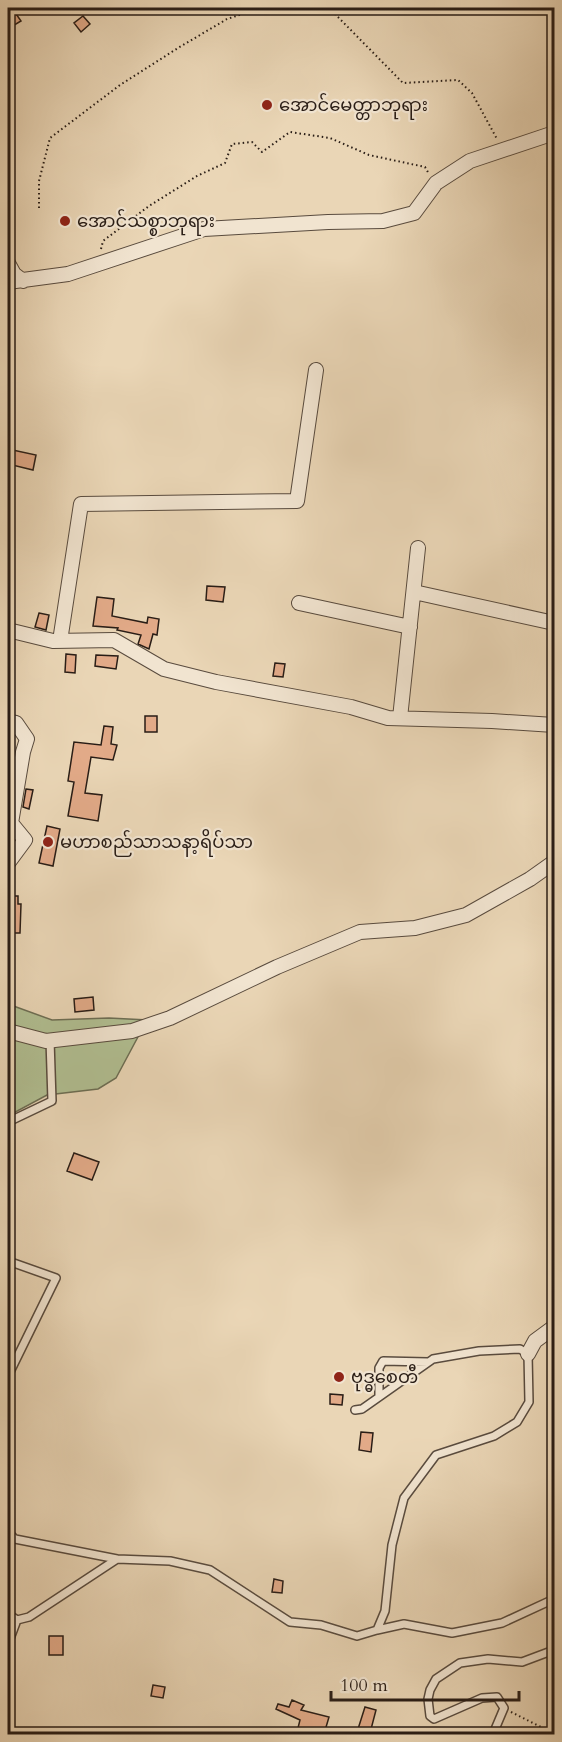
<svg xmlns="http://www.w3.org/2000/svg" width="562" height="1742" font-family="Cardo,'Noto Sans Myanmar',serif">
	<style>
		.green { fill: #b1bf92; stroke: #6d6e54; stroke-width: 1.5 }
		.building { fill: #e2aa88; stroke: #291d16; stroke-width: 1.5 }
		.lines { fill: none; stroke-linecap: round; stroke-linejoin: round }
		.service-casing { stroke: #594b3e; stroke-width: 10 }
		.minor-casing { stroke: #594b3e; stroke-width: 16 }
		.path { stroke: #291d16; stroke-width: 2; stroke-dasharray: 1.5 3; stroke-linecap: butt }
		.service { stroke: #f1e4d0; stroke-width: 7 }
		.minor { stroke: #f1e4d0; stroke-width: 14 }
		.poi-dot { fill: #8f2418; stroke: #f1e4d0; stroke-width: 2 }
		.labels { text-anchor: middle; stroke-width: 4.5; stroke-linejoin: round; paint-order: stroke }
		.poi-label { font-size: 18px; fill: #291d16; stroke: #f1e4d0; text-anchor: start }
	</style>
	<rect width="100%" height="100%" fill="#ead6b6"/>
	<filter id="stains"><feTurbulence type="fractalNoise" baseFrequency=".00333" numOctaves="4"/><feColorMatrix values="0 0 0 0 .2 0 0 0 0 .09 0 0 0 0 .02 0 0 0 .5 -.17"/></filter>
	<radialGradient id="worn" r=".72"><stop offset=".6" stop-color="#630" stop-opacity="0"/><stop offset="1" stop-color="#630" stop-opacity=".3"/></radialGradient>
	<path class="green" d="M 8,1004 L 52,1020 L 109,1018 L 147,1020 L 116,1078 L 98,1089 L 47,1095 L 8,1116 Z"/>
	<path class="building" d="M 8,8 L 12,8 L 21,21 L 11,27 L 8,22 Z
		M 83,16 L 90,24 L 81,32 L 74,23 Z
		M 8,449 L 36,455 L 33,470 L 8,464 Z
		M 207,586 L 225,587 L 223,602 L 206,600 Z
		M 97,597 L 114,599 L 112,616 L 147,623 L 148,617 L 159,619 L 157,635 L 153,634 L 149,649 L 138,644 L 141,635 L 117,630 L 118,628 L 93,626 Z
		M 39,613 L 49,615 L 46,630 L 35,627 Z
		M 66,654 L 76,655 L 75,673 L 65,672 Z
		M 96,655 L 118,656 L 116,669 L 95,666 Z
		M 275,663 L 285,664 L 283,677 L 273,676 Z
		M 145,716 L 157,716 L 157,732 L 145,732 Z
		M 104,726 L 113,727 L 111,744 L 117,745 L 113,760 L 91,757 L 85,793 L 102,795 L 98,821 L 68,816 L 74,782 L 68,781 L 74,742 L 101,745 Z
		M 26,789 L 33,790 L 29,809 L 23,807 Z
		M 47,826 L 60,829 L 53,866 L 39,863 Z
		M 8,896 L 18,896 L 18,904 L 21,904 L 20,933 L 8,933 Z
		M 93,997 L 94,1010 L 75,1012 L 74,999 Z
		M 74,1153 L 99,1162 L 92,1180 L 67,1171 Z
		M 330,1394 L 343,1395 L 342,1405 L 330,1404 Z
		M 361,1432 L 373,1433 L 371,1452 L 359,1450 Z
		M 274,1579 L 283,1581 L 282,1593 L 272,1592 Z
		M 49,1636 L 63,1636 L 63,1655 L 49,1655 Z
		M 153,1685 L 165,1687 L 163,1698 L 151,1696 Z
		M 292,1700 L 304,1705 L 301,1710 L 329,1717 L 324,1734 L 309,1734 L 297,1732 L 300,1720 L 276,1709 L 278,1704 L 289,1707 Z
		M 365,1707 L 376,1710 L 370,1733 L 358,1729 Z"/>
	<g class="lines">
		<g class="service-casing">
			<path id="service" d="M 8,1122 L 52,1101 L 50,1040
				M 8,1261 L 56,1278 L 8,1376
				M 379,1396 L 379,1368 L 383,1361 L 428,1362
				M 8,1532 L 15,1539 L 117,1559
				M 8,1614 L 17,1620 L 29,1617 L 117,1559 L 170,1561 L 210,1570 L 290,1622 L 321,1625 L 357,1636 L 377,1630 L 385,1611 L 392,1545 L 404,1498 L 436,1455 L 494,1436 L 517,1422 L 529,1402 L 528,1354 L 520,1349 L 479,1351 L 433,1359 L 362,1409 L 355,1410
				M 377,1630 L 404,1624 L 452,1633 L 502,1623 L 554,1599
				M 8,1644 L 17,1620
				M 493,1734 L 504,1708 L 497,1697 L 482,1698 L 434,1719 L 430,1716 L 428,1699 L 430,1690 L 436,1679 L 460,1663 L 488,1659 L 522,1662 L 554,1650"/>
		</g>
		<g class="minor-casing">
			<path id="minor" d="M 8,263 L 14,274 L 23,281
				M 8,282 L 68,274 L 204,229 L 328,222 L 383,221 L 414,213 L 436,183 L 470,161 L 554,133
				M 414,592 L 554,623
				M 299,603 L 410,627
				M 8,630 L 53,641 L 114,640 L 164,669 L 216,682 L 351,707 L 388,718 L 492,721 L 554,725
				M 60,641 L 81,504 L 297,501 L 316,370
				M 400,718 L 418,548
				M 8,721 L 16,723 L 27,739 L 23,752 L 11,823 L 25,840 L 8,863
				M 8,1031 L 46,1041 L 132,1031 L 170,1018 L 277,967 L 360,932 L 415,928 L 466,915 L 530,879 L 554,862
				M 528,1354 L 535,1341 L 554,1327"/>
		</g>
		<path class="path" d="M 313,8 L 335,14 L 403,83 L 458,80 L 472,93 L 497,139
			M 39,208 L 39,181 L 50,138 L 120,85 L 178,48 L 227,19 L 261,8
			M 101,249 L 103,241 L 149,206 L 197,176 L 225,163 L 232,144 L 252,142 L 262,152 L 290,132 L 330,138 L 369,155 L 425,167 L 429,174
			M 511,1712 L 549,1731 L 554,1732"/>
		<use href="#service" class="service"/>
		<use href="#minor" class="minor"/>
	</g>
	<g class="poi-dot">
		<circle cx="267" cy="105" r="6"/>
		<circle cx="65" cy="221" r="6"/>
		<circle cx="48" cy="842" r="6"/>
		<circle cx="339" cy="1377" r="6"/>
	</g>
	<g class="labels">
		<g class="poi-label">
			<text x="279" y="111">အောင်မေတ္တာဘုရား</text>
			<text x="77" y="227">အောင်သစ္စာဘုရား</text>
			<text x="60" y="848">မဟာစည်သာသနာ့ရိပ်သာ</text>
			<text x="351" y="1383">ဗုဒ္ဓစေတီ</text>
		</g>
	</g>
	<rect width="562" height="1742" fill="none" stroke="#ead6b6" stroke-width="30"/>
	<rect x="9" y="9" width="544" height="1724" fill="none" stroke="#291d16" stroke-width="3"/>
	<rect x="15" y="15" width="532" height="1712" fill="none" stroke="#291d16" stroke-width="1.5"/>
	<path d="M331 1691v9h188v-9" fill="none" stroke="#291d16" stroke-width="3"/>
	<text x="340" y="1691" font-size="18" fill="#291d16" stroke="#f1e4d0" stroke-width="4.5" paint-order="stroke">100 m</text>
	<rect width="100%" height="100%" filter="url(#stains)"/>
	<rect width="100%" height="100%" fill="url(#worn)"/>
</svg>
